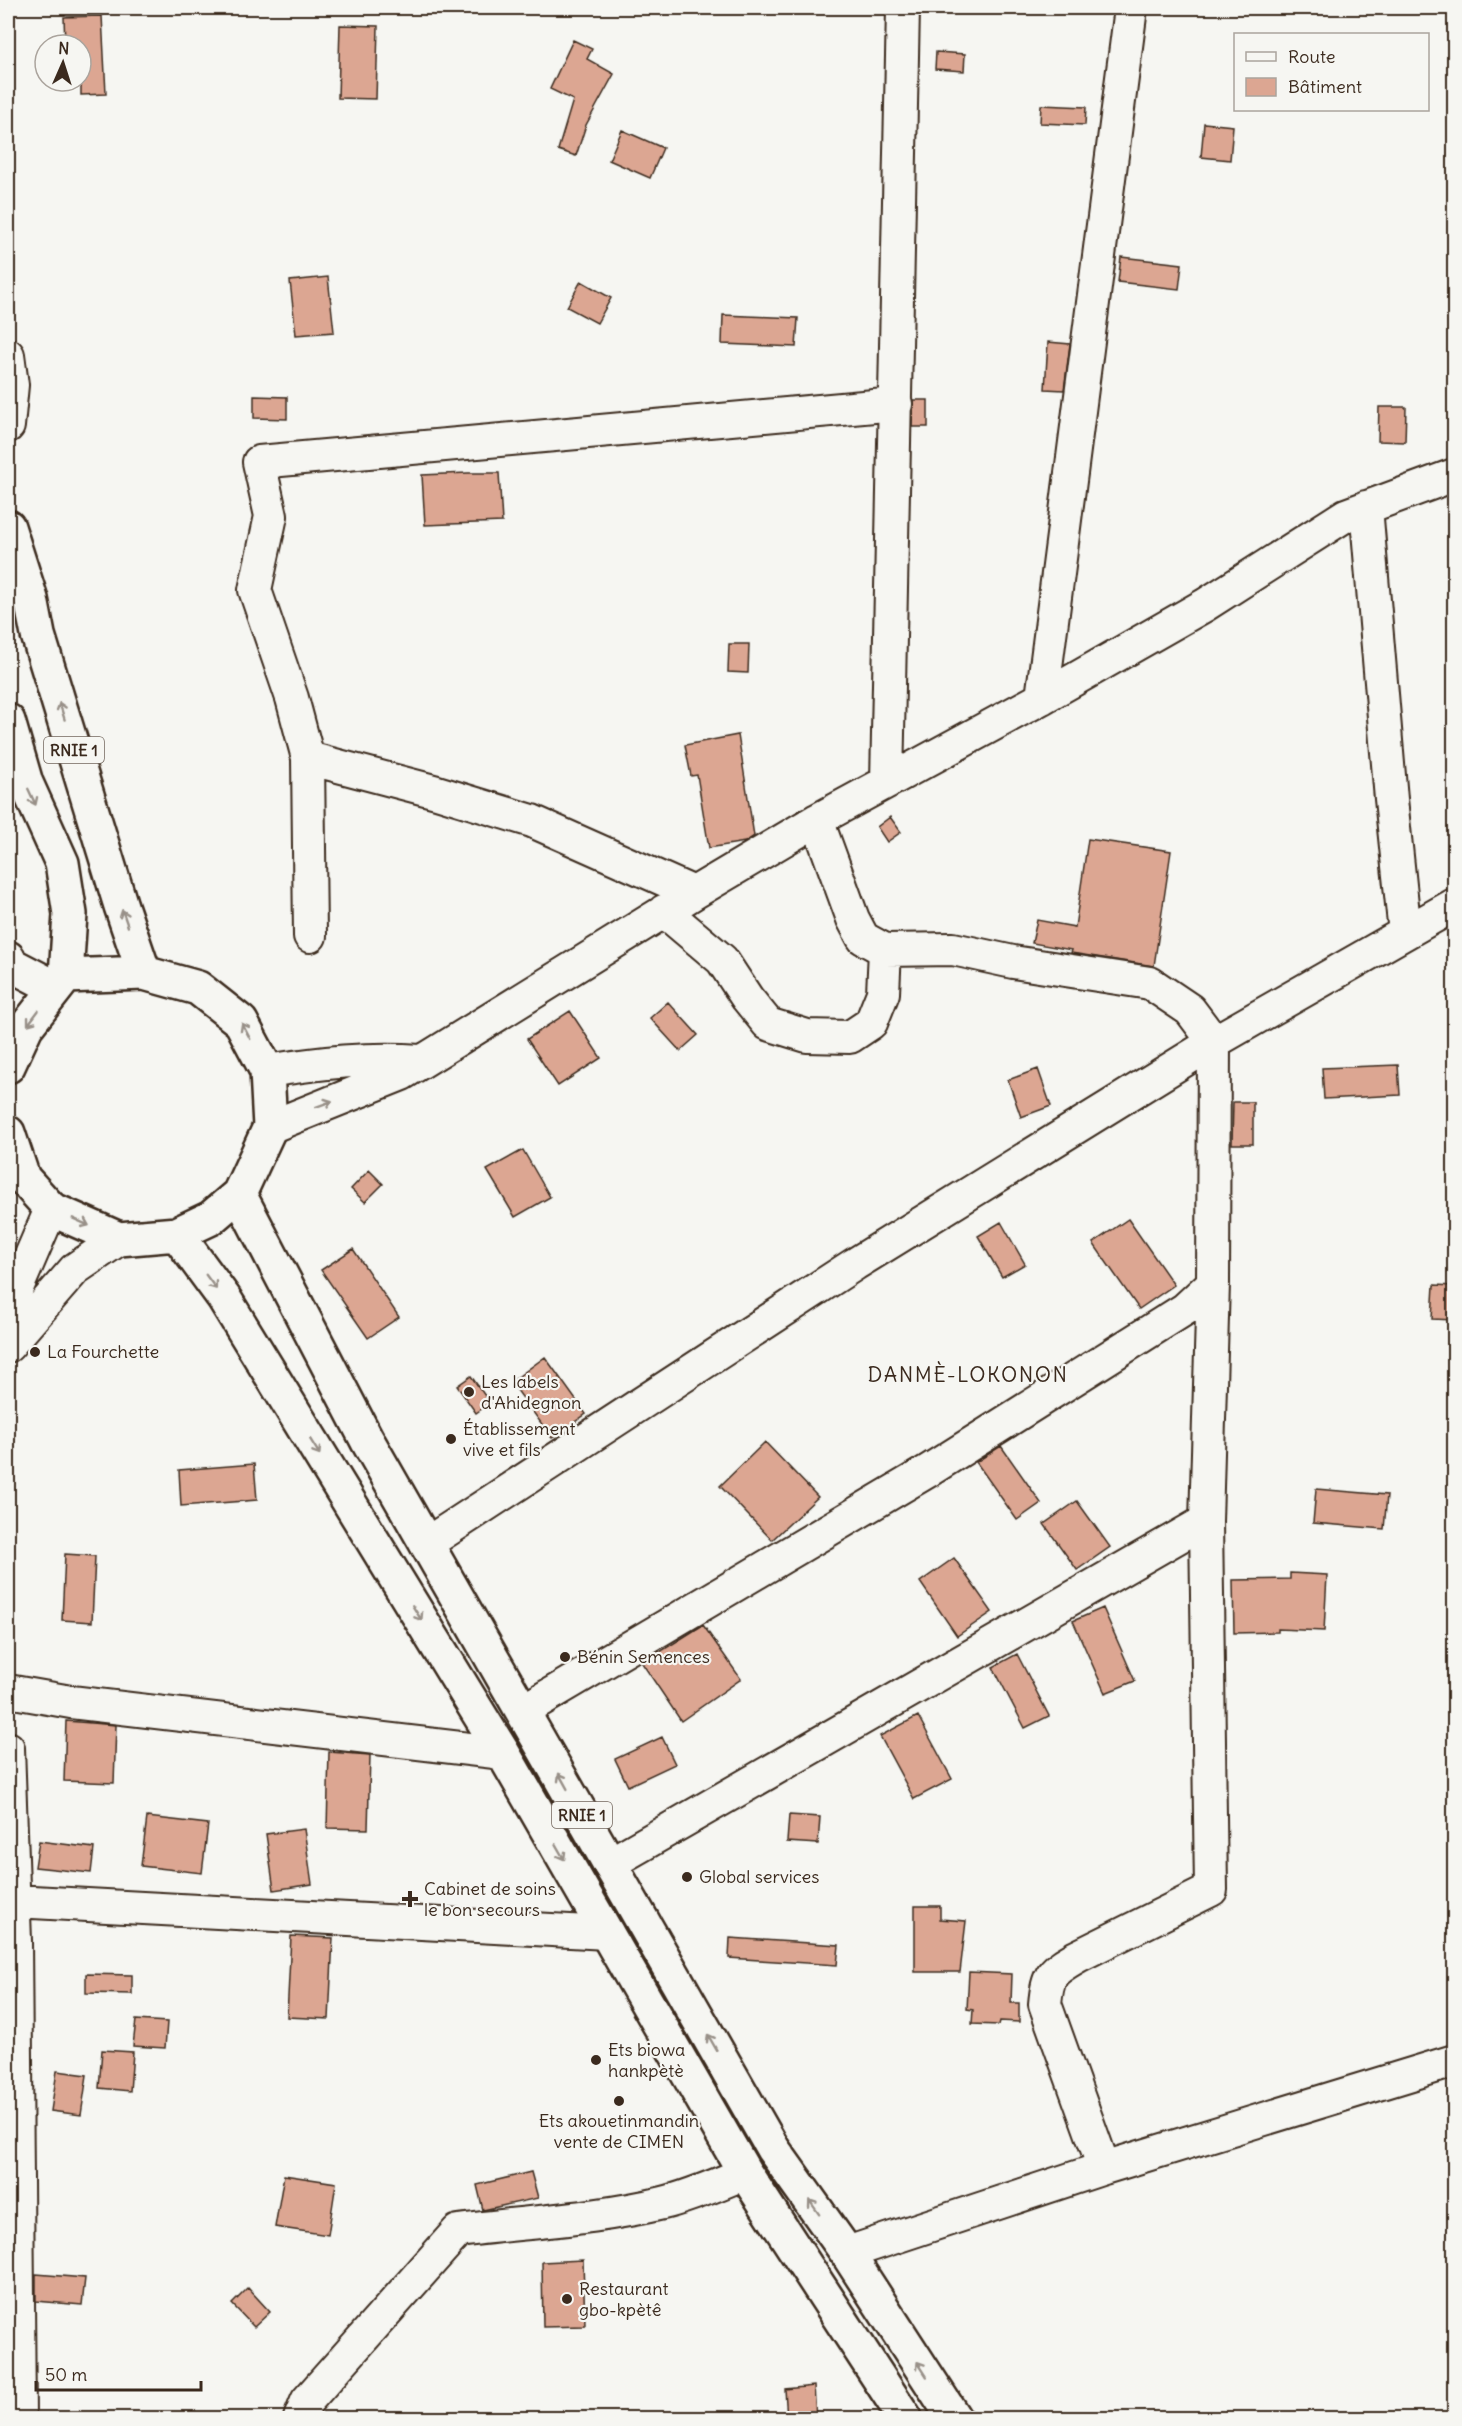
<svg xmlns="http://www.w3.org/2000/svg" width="1462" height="2426" font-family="Delius,sans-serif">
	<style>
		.building { fill: #dca692; stroke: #3b2a1e; stroke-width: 1.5 }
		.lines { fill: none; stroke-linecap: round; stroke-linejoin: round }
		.minor-casing { stroke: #3b2a1e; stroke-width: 36 }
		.major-casing { stroke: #3b2a1e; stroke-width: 38 }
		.highway-casing { stroke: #3b2a1e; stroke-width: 38 }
		.minor { stroke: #f6f6f2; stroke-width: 32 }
		.major { stroke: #f6f6f2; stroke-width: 33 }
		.highway { stroke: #f6f6f2; stroke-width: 33 }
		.oneway { stroke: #989088 }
		.poi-dot { fill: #3b2a1e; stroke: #f6f6f2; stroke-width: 2 }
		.labels { text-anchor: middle; stroke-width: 4.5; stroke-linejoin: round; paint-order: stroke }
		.shield { fill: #f6f6f2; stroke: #73675e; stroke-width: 1.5 }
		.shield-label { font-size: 16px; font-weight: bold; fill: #3b2a1e }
		.poi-label { font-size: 18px; fill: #3b2a1e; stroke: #f6f6f2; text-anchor: start }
		.quarter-label { font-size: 21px; letter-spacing: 1.5px; fill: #3b2a1e; stroke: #f6f6f2 }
	</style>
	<rect width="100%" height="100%" fill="#f6f6f2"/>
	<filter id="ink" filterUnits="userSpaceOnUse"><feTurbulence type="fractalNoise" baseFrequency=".0167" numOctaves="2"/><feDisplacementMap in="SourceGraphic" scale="12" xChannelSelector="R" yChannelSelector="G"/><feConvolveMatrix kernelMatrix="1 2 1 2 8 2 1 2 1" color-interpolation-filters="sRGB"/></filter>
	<g filter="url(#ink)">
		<path class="building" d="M 102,16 L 106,94 L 81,95 L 81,45 L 65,45 L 64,17 Z
			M 340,25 L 378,26 L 376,99 L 338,98 Z
			M 573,40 L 592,49 L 587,59 L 614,74 L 586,125 L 576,156 L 558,150 L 573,100 L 550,89 Z
			M 936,52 L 965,54 L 964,71 L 935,69 Z
			M 1041,105 L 1086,107 L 1085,125 L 1040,123 Z
			M 1204,123 L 1233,126 L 1230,160 L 1201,157 Z
			M 622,130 L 663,148 L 650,178 L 609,160 Z
			M 1121,257 L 1182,264 L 1179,289 L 1118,282 Z
			M 328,277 L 334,332 L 296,335 L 290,281 Z
			M 581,281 L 611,298 L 597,323 L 567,307 Z
			M 723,315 L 798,318 L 796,347 L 722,344 Z
			M 1048,342 L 1070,344 L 1064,390 L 1045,389 Z
			M 254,396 L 287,397 L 287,419 L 254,418 Z
			M 913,400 L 928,400 L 928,427 L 912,427 Z
			M 1379,407 L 1406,407 L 1405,442 L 1378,441 Z
			M 468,473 L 499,473 L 502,522 L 425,525 L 422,475 Z
			M 729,644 L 749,644 L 748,673 L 728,672 Z
			M 738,735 L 754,836 L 745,842 L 709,848 L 697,775 L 691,776 L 685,745 Z
			M 890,817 L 901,832 L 887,842 L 877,827 Z
			M 1088,839 L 1171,851 L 1154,966 L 1071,953 L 1072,950 L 1032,943 L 1037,920 L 1075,927 Z
			M 668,1002 L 698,1035 L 680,1051 L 650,1018 Z
			M 570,1011 L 601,1058 L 558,1086 L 527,1039 Z
			M 1398,1065 L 1400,1095 L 1324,1099 L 1322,1068 Z
			M 1038,1069 L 1051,1106 L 1021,1117 L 1008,1080 Z
			M 1233,1102 L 1253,1102 L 1253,1144 L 1232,1144 Z
			M 523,1150 L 550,1197 L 515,1217 L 487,1170 Z
			M 369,1170 L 383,1184 L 365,1202 L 351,1189 Z
			M 1128,1219 L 1174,1285 L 1139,1309 L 1093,1243 Z
			M 1001,1222 L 1025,1264 L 1002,1277 L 978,1236 Z
			M 353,1249 L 399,1317 L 368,1338 L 321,1270 Z
			M 1434,1285 L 1455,1286 L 1455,1320 L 1432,1319 Z
			M 545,1357 L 586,1414 L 552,1438 L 511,1382 Z
			M 471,1376 L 490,1403 L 476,1413 L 457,1386 Z
			M 765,1442 L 818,1497 L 772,1540 L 720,1486 Z
			M 1001,1446 L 1041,1503 L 1017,1520 L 976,1462 Z
			M 254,1464 L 257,1500 L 181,1506 L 179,1470 Z
			M 1316,1489 L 1387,1495 L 1384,1529 L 1313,1523 Z
			M 1077,1501 L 1110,1547 L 1077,1570 L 1044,1524 Z
			M 65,1554 L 95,1556 L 92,1622 L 62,1620 Z
			M 954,1558 L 992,1612 L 957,1636 L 920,1582 Z
			M 1290,1573 L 1327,1575 L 1324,1631 L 1278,1629 L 1278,1632 L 1234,1633 L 1233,1580 L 1290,1579 Z
			M 1103,1608 L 1135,1681 L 1105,1693 L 1073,1621 Z
			M 703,1625 L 741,1679 L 681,1721 L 642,1663 Z
			M 1017,1654 L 1049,1716 L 1025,1728 L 993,1667 Z
			M 918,1716 L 952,1779 L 914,1799 L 880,1736 Z
			M 66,1721 L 116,1725 L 114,1783 L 64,1781 Z
			M 662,1737 L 675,1764 L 628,1786 L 615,1759 Z
			M 329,1752 L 370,1755 L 368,1829 L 327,1828 Z
			M 789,1815 L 820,1817 L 818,1844 L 787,1842 Z
			M 147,1817 L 208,1824 L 202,1873 L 141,1866 Z
			M 304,1829 L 312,1884 L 274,1890 L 266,1834 Z
			M 39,1841 L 94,1848 L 91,1873 L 35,1867 Z
			M 915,1906 L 940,1906 L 940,1919 L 966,1921 L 960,1972 L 915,1972 Z
			M 291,1936 L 333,1938 L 329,2019 L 287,2017 Z
			M 730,1938 L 839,1945 L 837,1965 L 729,1958 Z
			M 969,1972 L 1012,1974 L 1011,2003 L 1019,2003 L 1019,2022 L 1000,2021 L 999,2025 L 972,2024 L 973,2010 L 967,2009 Z
			M 86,1974 L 132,1975 L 132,1994 L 86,1993 Z
			M 136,2020 L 167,2022 L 165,2048 L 133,2046 Z
			M 102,2050 L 133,2052 L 130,2091 L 99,2088 Z
			M 57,2071 L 87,2075 L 81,2115 L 51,2111 Z
			M 531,2172 L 538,2198 L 483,2210 L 477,2185 Z
			M 284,2175 L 336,2183 L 328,2235 L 275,2227 Z
			M 583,2260 L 585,2326 L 543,2327 L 542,2262 Z
			M 36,2274 L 85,2278 L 82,2305 L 36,2301 Z
			M 248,2288 L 270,2312 L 254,2327 L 232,2304 Z
			M 814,2386 L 816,2417 L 787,2418 L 785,2389 Z"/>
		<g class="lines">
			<g class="minor-casing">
				<path id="minor" d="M 8,355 L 12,385 L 8,426
					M 1366,507 L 1391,799 L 1405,933
					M 1042,698 L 1131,8
					M 308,758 L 437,792 L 532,821 L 694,893
					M 887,782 L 903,8
					M 817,820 L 853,919 L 863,938 L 885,950 L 953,949 L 1013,962 L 1150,983 L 1190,1010 L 1214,1042 L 1213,1283 L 1206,1521 L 1211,1890 L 1078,1956 C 1052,1971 1048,1973 1045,2004 L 1104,2168
					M 664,911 L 722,960 L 747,998 L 768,1024 L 807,1036 L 850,1037 L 871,1023 L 883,993 L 885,950
					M 310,936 L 308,758 L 292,698 L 255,590 L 271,516 L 259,462 L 896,404
					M 267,1071 C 318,1063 369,1057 420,1061
					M 270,1127 L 402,1074 L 694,893 L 817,820 L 1042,698 L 1205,605 L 1346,515 L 1454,475
					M 8,1309 L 51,1209
					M 8,1346 L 75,1269 L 119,1239
					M 426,1544 L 855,1264 L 1214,1042 L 1454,905
					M 8,1691 L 71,1702 L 503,1753
					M 524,1710 L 928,1471 L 1185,1309 L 1213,1283
					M 8,1748 L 15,1941 L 19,2418
					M 609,1864 L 1206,1521
					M 14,1901 L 607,1933
					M 847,2253 L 1104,2168 L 1454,2061
					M 300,2418 L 307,2401 L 458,2231 C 526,2222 596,2219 663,2203 C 692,2196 718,2184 745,2173"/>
			</g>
			<g class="major-casing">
				<path id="major" d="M 8,958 L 10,964 L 56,988"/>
			</g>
			<g class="highway-casing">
				<path id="highway" d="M 8,527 L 31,599 L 38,635 L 121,906 L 144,973
					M 8,721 L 26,783 L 62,863 L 70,914 L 66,976 L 26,1027 L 8,1066
					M 8,1133 L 23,1178 L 51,1209 L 119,1239 L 177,1234 L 211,1218 L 239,1194 L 270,1127 L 267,1071 L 241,1022 L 198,988 L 144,973 L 66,976
					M 239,1194 L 367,1440 L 773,2149 L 847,2253 L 954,2418
					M 177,1234 L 224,1298 L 503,1753 L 745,2173 L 905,2418"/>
			</g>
			<use href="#minor" class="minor"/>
			<use href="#major" class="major"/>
			<use href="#highway" class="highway"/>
		</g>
		<defs><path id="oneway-shaft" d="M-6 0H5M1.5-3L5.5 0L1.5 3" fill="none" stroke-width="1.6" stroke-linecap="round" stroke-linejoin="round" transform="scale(1.5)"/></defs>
		<g class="oneway">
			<use href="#oneway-shaft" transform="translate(62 711) rotate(-107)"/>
			<use href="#oneway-shaft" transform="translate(32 797) rotate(65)"/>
			<use href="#oneway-shaft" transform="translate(125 918) rotate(-109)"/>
			<use href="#oneway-shaft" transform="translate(33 1018) rotate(127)"/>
			<use href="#oneway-shaft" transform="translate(246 1031) rotate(-118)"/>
			<use href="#oneway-shaft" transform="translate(324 1104) rotate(-20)"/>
			<use href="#oneway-shaft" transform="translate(81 1222) rotate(24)"/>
			<use href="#oneway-shaft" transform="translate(211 1282) rotate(54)"/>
			<use href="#oneway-shaft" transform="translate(315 1447) rotate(58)"/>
			<use href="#oneway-shaft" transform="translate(417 1613) rotate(58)"/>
			<use href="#oneway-shaft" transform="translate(563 1781) rotate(-119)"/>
			<use href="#oneway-shaft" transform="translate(560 1852) rotate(60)"/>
			<use href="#oneway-shaft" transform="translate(712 2042) rotate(-120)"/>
			<use href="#oneway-shaft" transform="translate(814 2207) rotate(-125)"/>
			<use href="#oneway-shaft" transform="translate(922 2369) rotate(-123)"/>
		</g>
	</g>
	<g class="poi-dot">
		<circle cx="35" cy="1352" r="6"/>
		<circle cx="469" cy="1392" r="6"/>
		<circle cx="451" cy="1439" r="6"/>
		<circle cx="565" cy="1657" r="6"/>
		<circle cx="687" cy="1877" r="6"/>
		<path d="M407 1890h6v6h6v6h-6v6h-6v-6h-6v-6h6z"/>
		<circle cx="596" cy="2060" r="6"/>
		<circle cx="619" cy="2101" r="6"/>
		<circle cx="567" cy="2299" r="6"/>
	</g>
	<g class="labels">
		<g class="shield">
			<rect x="44" y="737" width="60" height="26" rx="4.5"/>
			<rect x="552" y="1802" width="60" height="26" rx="4.5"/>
		</g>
		<g class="shield-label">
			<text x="74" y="756">RNIE 1</text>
			<text x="582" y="1821">RNIE 1</text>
		</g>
		<g class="poi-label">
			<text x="47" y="1358">La Fourchette</text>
			<text x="481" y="1388">Les labels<tspan x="481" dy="21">d'Ahidegnon</tspan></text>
			<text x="463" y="1435">Établissement<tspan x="463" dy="21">vive et fils</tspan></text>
			<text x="577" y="1663">Bénin Semences</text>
			<text x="699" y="1883">Global services</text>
			<text x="424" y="1895">Cabinet de soins<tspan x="424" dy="21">le bon secours</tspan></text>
			<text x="608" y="2056">Ets biowa<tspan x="608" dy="21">hankpètè</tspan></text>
			<text x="619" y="2127" text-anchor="middle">Ets akouetinmandin<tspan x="619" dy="21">vente de CIMEN</tspan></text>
			<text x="579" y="2295">Restaurant<tspan x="579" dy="21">gbo-kpètê</tspan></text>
		</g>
		<g class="quarter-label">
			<text x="968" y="1382">DANMÈ-LOKONON</text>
		</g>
	</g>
	<rect width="1462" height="2426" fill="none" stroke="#f6f6f2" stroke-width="30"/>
	<rect x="15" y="15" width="1432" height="2396" fill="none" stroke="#3b2a1e" stroke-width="2" filter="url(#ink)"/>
	<rect x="1234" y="33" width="195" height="78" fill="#f6f6f2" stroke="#aba49d" stroke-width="1.5"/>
	<rect x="1246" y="52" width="30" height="9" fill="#f6f6f2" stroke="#aba49d" stroke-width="1.5"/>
	<text x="1288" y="63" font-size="18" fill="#3b2a1e">Route</text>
	<rect x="1246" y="78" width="30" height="18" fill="#dca692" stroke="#aba49d" stroke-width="1.5"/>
	<text x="1288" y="93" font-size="18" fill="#3b2a1e">Bâtiment</text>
	<g transform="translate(63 63) rotate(3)"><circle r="28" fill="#f6f6f2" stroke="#aba49d" stroke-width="1.5"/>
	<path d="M0-4.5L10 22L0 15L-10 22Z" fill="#3b2a1e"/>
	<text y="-9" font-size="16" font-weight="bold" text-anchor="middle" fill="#3b2a1e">N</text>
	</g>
	<path d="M36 2381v9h165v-9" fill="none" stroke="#3b2a1e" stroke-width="3"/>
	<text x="45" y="2381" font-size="18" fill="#3b2a1e" stroke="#f6f6f2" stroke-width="4.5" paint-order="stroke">50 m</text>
</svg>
